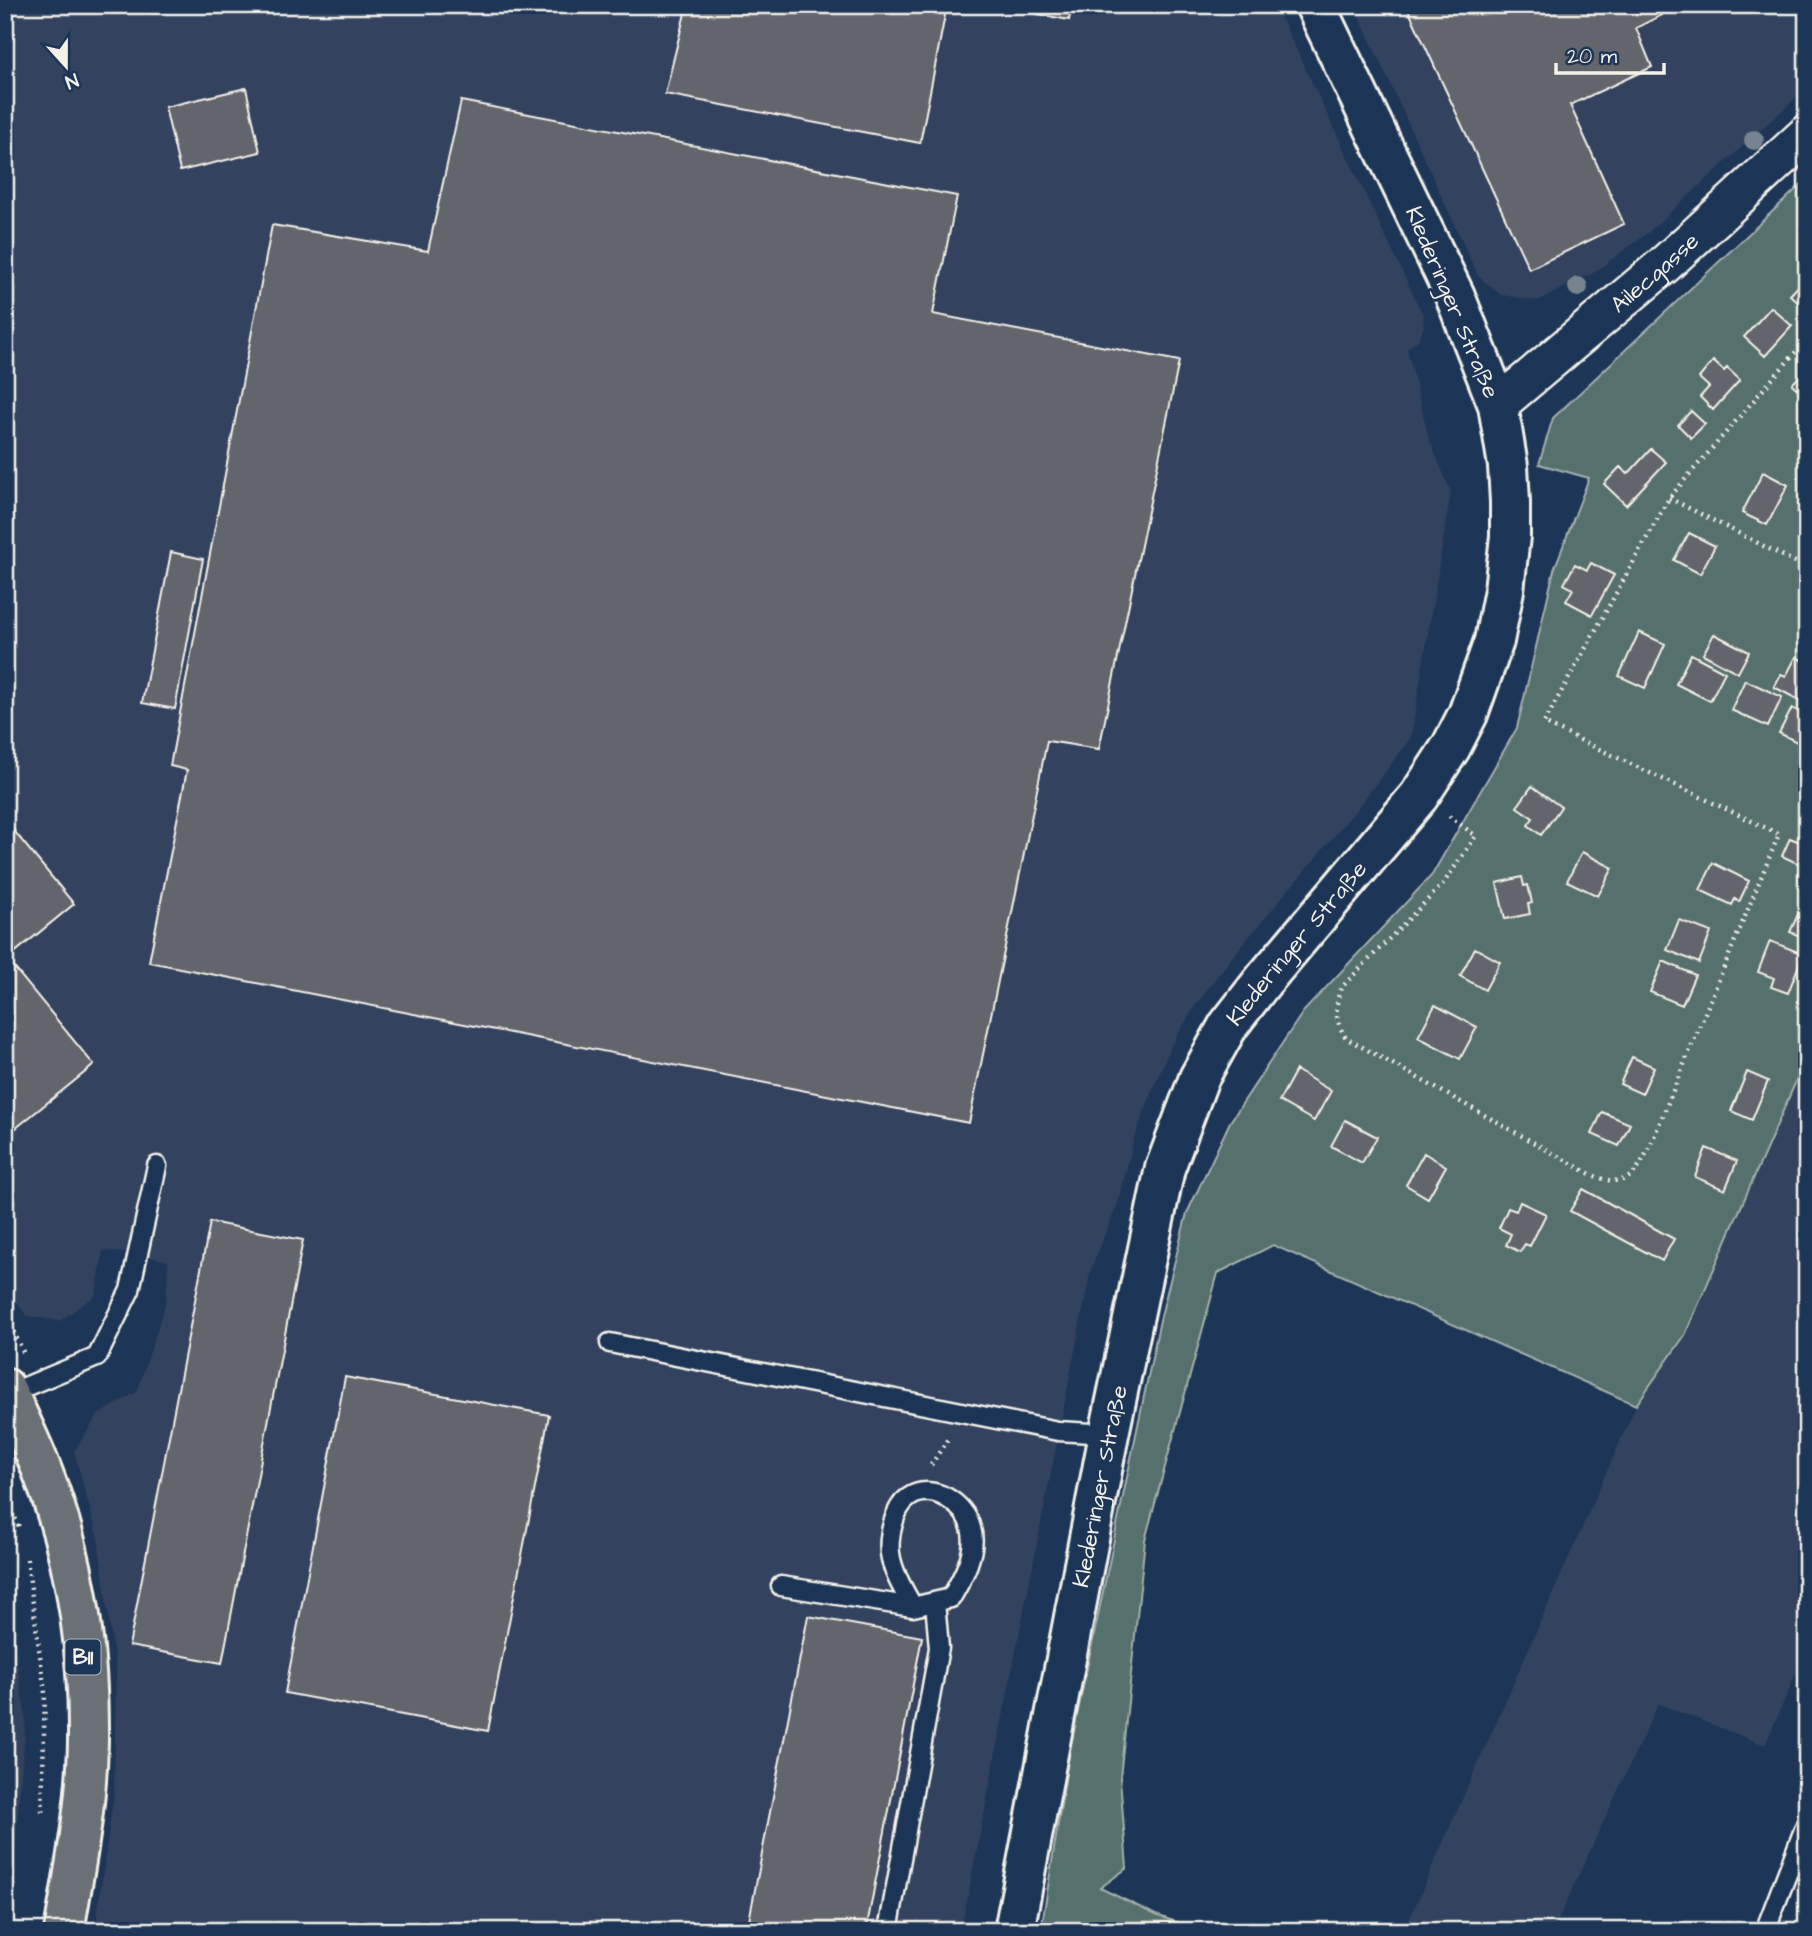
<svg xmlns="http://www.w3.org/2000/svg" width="1812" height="1936" font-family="'Architects Daughter',sans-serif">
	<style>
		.built { fill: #32435e }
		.green { fill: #56706e; stroke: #a5b0ab; stroke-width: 2 }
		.building { fill: #63656d; stroke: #f4f1e8; stroke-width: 2 }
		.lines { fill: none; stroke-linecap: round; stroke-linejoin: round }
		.service-casing { stroke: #f4f1e8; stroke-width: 23 }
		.minor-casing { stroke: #f4f1e8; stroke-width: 42 }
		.tertiary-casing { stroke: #f4f1e8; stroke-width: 44 }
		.primary-casing { stroke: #f4f1e8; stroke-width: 44 }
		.path { stroke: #f4f1e8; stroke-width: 4.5; stroke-dasharray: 2 5; stroke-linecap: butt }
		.service { stroke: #1d3557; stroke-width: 18 }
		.minor { stroke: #1d3557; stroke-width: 37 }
		.tertiary { stroke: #1d3557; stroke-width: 38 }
		.primary { stroke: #6a7074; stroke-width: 38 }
		.tree { fill: #75848f }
		.labels { text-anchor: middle; stroke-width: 6; stroke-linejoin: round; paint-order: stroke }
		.shield { fill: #1d3557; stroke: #b4b9bc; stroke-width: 2 }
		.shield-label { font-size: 21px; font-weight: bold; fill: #f4f1e8 }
		.street-label { font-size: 23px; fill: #f4f1e8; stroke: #1d3557 }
	</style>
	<rect width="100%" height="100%" fill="#1d3557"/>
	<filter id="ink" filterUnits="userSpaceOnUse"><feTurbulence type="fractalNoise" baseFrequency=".0143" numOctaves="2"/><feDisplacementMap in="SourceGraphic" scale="14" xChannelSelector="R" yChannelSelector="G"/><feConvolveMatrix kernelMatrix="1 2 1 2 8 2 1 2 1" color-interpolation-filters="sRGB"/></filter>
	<g filter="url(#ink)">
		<path class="built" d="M 5,5 L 1275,5 L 1423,315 L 1424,326 L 1418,340 L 1407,348 L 1429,439 L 1451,492 L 1411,738 L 1356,810 L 1233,956 L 1195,1006 L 1171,1046 L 1152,1091 L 1134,1139 L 1118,1203 L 1091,1269 L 961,1931 L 95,1931 L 114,1792 L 116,1671 L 98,1539 L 74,1451 L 98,1415 L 137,1392 L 166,1301 L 168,1261 L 138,1254 L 103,1251 L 96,1295 L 60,1321 L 27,1316 L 5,1287 Z
			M 1354,5 L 1807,5 L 1807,88 L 1649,232 L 1595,272 L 1538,301 L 1501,295 L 1478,276 Z
			M 1807,1056 L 1807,1649 L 1765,1745 L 1658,1704 L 1553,1931 L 1404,1931 L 1636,1405 L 1685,1335 Z
			M 5,1619 L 15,1651 L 26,1719 L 15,1845 L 5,1846 Z"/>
		<path class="green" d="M 1807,179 L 1807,1056 L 1685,1335 L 1636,1405 L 1273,1245 L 1218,1273 L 1145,1540 L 1120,1778 L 1127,1868 L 1100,1888 L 1156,1915 L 1202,1931 L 1071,1931 L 1042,1924 L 1070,1749 L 1160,1320 L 1187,1213 L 1230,1122 L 1303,1012 L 1432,875 L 1517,728 L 1554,570 L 1589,478 L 1539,464 L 1553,418 Z"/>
		<path class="building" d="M 687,5 L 947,5 L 920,143 L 665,94 Z
			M 1002,5 L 1072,5 L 1069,20 L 1002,7 Z
			M 1406,5 L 1657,5 L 1662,15 L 1636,28 L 1652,67 L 1570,105 L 1624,224 L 1529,269 Z
			M 246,88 L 260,152 L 180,171 L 165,107 Z
			M 461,101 L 957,196 L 933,314 L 1179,361 L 1099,749 L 1047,741 L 969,1123 L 149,962 L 187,770 L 170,766 L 272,225 L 428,251 Z
			M 1807,277 L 1807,307 L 1805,309 L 1790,295 Z
			M 1771,307 L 1792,326 L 1765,356 L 1744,337 Z
			M 1713,361 L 1724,371 L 1727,368 L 1740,380 L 1713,410 L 1700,397 L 1709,387 L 1699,378 Z
			M 1807,369 L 1807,398 L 1792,384 Z
			M 1691,411 L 1705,424 L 1691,438 L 1678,425 Z
			M 1651,449 L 1666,462 L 1626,505 L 1604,484 L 1620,467 L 1628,474 Z
			M 1763,472 L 1788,485 L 1767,525 L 1742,513 Z
			M 1689,533 L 1715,546 L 1700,574 L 1674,560 Z
			M 171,552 L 203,559 L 175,709 L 142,703 Z
			M 1591,563 L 1614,575 L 1592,615 L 1566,601 L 1573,589 L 1564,584 L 1575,564 L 1587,570 Z
			M 1639,632 L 1665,644 L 1645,688 L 1619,676 Z
			M 1714,634 L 1749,652 L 1738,673 L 1703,654 Z
			M 1691,654 L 1725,672 L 1710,701 L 1676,684 Z
			M 1796,657 L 1807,663 L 1807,704 L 1774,687 L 1781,674 L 1786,676 Z
			M 1745,680 L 1782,697 L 1768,727 L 1731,710 Z
			M 1792,708 L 1807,716 L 1807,747 L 1779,733 Z
			M 1532,786 L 1561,807 L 1541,835 L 1528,825 L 1533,818 L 1517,807 Z
			M 5,820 L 74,904 L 7,959 L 94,1065 L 5,1137 Z
			M 1790,838 L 1807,845 L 1807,858 L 1803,866 L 1782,856 Z
			M 1582,852 L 1613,868 L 1598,896 L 1567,881 Z
			M 1713,863 L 1749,881 L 1739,902 L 1735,899 L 1732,905 L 1700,890 Z
			M 1522,877 L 1524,886 L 1528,885 L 1532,903 L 1528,904 L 1530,914 L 1505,919 L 1497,883 Z
			M 1800,910 L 1807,913 L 1807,939 L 1790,932 Z
			M 1679,920 L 1711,932 L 1699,963 L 1667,950 Z
			M 1770,941 L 1803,954 L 1788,993 L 1771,987 L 1774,978 L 1758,972 Z
			M 1475,948 L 1500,962 L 1485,990 L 1460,976 Z
			M 1663,961 L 1695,975 L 1682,1005 L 1650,992 Z
			M 1435,1005 L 1477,1027 L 1460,1059 L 1418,1037 Z
			M 1632,1057 L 1654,1067 L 1642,1094 L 1620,1084 Z
			M 1296,1070 L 1331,1091 L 1314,1121 L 1279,1101 Z
			M 1747,1072 L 1768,1081 L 1752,1120 L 1731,1111 Z
			M 1602,1112 L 1630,1124 L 1619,1146 L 1592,1134 Z
			M 1345,1120 L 1377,1137 L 1362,1163 L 1331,1146 Z
			M 1706,1148 L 1737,1161 L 1725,1190 L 1695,1177 Z
			M 1424,1153 L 1446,1166 L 1428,1198 L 1406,1185 Z
			M 1583,1189 L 1674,1239 L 1662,1261 L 1570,1211 Z
			M 1520,1202 L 1546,1214 L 1530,1246 L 1525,1244 L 1520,1252 L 1506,1245 L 1511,1234 L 1499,1228 L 1508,1208 L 1516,1211 Z
			M 210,1222 L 303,1240 L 222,1663 L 129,1646 Z
			M 345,1377 L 549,1415 L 488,1731 L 285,1693 Z
			M 808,1616 L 922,1637 L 866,1931 L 747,1931 Z"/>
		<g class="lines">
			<g class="service-casing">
				<path id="service" d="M 610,1343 L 1058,1431 L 1109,1434
					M 8,1394 L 97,1357 L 130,1290 L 157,1166
					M 781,1586 L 913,1607 L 951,1598 C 962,1579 978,1551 971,1528 C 965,1503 931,1481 908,1498 C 894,1508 888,1537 890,1553 C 892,1571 904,1591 913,1607
					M 888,1931 L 939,1648 L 935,1602
					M 1765,1931 L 1807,1822"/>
			</g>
			<g class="minor-casing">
				<g id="minor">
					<path id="s1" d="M 1498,405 L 1664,265 L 1807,134"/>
				</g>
			</g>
			<g class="tertiary-casing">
				<g id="tertiary">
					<path id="s2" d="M 1014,1931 L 1109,1434 L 1165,1168 L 1199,1078 L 1228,1026 L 1263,981 L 1419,796 L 1451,747 L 1468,714 L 1494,641 L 1504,590 L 1510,536 L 1510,502 L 1508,466 L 1498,405 L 1455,296 L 1315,5"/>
				</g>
			</g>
			<g class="primary-casing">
				<path id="primary" d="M 5,1388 C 19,1417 33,1446 44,1476 C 76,1559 89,1652 88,1741 C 87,1805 75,1868 64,1931"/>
			</g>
			<path class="path" d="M 1669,498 L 1807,568
				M 1449,816 L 1476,836 L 1443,884 L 1341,988 C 1334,1008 1335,1020 1346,1038 L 1592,1175 C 1629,1190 1636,1174 1651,1144 L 1779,834 L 1544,723 L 1669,498 L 1807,339
				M 5,1312 L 25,1356
				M 931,1465 L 949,1437
				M 5,1492 L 19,1527
				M 27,1559 L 45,1693 L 42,1815"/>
			<use href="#service" class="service"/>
			<use href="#minor" class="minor"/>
			<use href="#tertiary" class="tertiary"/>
			<use href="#primary" class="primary"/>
		</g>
		<g class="tree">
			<circle cx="1754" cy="140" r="10"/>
			<circle cx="1578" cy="287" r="10"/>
		</g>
	</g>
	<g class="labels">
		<rect class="shield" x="65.5" y="1639.5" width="35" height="35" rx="5"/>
		<g class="shield-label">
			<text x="83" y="1664">B11</text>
		</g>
		<g class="street-label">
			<text dy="8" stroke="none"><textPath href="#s1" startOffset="205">Ailecgasse</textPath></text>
			<text transform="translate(1453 302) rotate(67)" y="8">Klederinger Straße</text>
			<text dy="8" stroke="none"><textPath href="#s2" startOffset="1041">Klederinger Straße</textPath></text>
			<text dy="8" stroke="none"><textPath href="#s2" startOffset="453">Klederinger Straße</textPath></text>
		</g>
	</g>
	<rect width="1812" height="1936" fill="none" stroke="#1d3557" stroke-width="28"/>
	<rect x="14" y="14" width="1784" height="1908" fill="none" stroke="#f4f1e8" stroke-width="2.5" filter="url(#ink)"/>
	<g transform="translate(66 66) rotate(159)" stroke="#1d3557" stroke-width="5" paint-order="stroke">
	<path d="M0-5L12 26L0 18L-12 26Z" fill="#f4f1e8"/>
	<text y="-10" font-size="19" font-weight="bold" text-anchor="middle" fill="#f4f1e8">N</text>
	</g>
	<path d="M1556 63v10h108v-10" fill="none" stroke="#f4f1e8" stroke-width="3.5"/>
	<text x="1567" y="63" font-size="21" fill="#f4f1e8" stroke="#1d3557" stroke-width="5" paint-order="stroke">20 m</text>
</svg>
